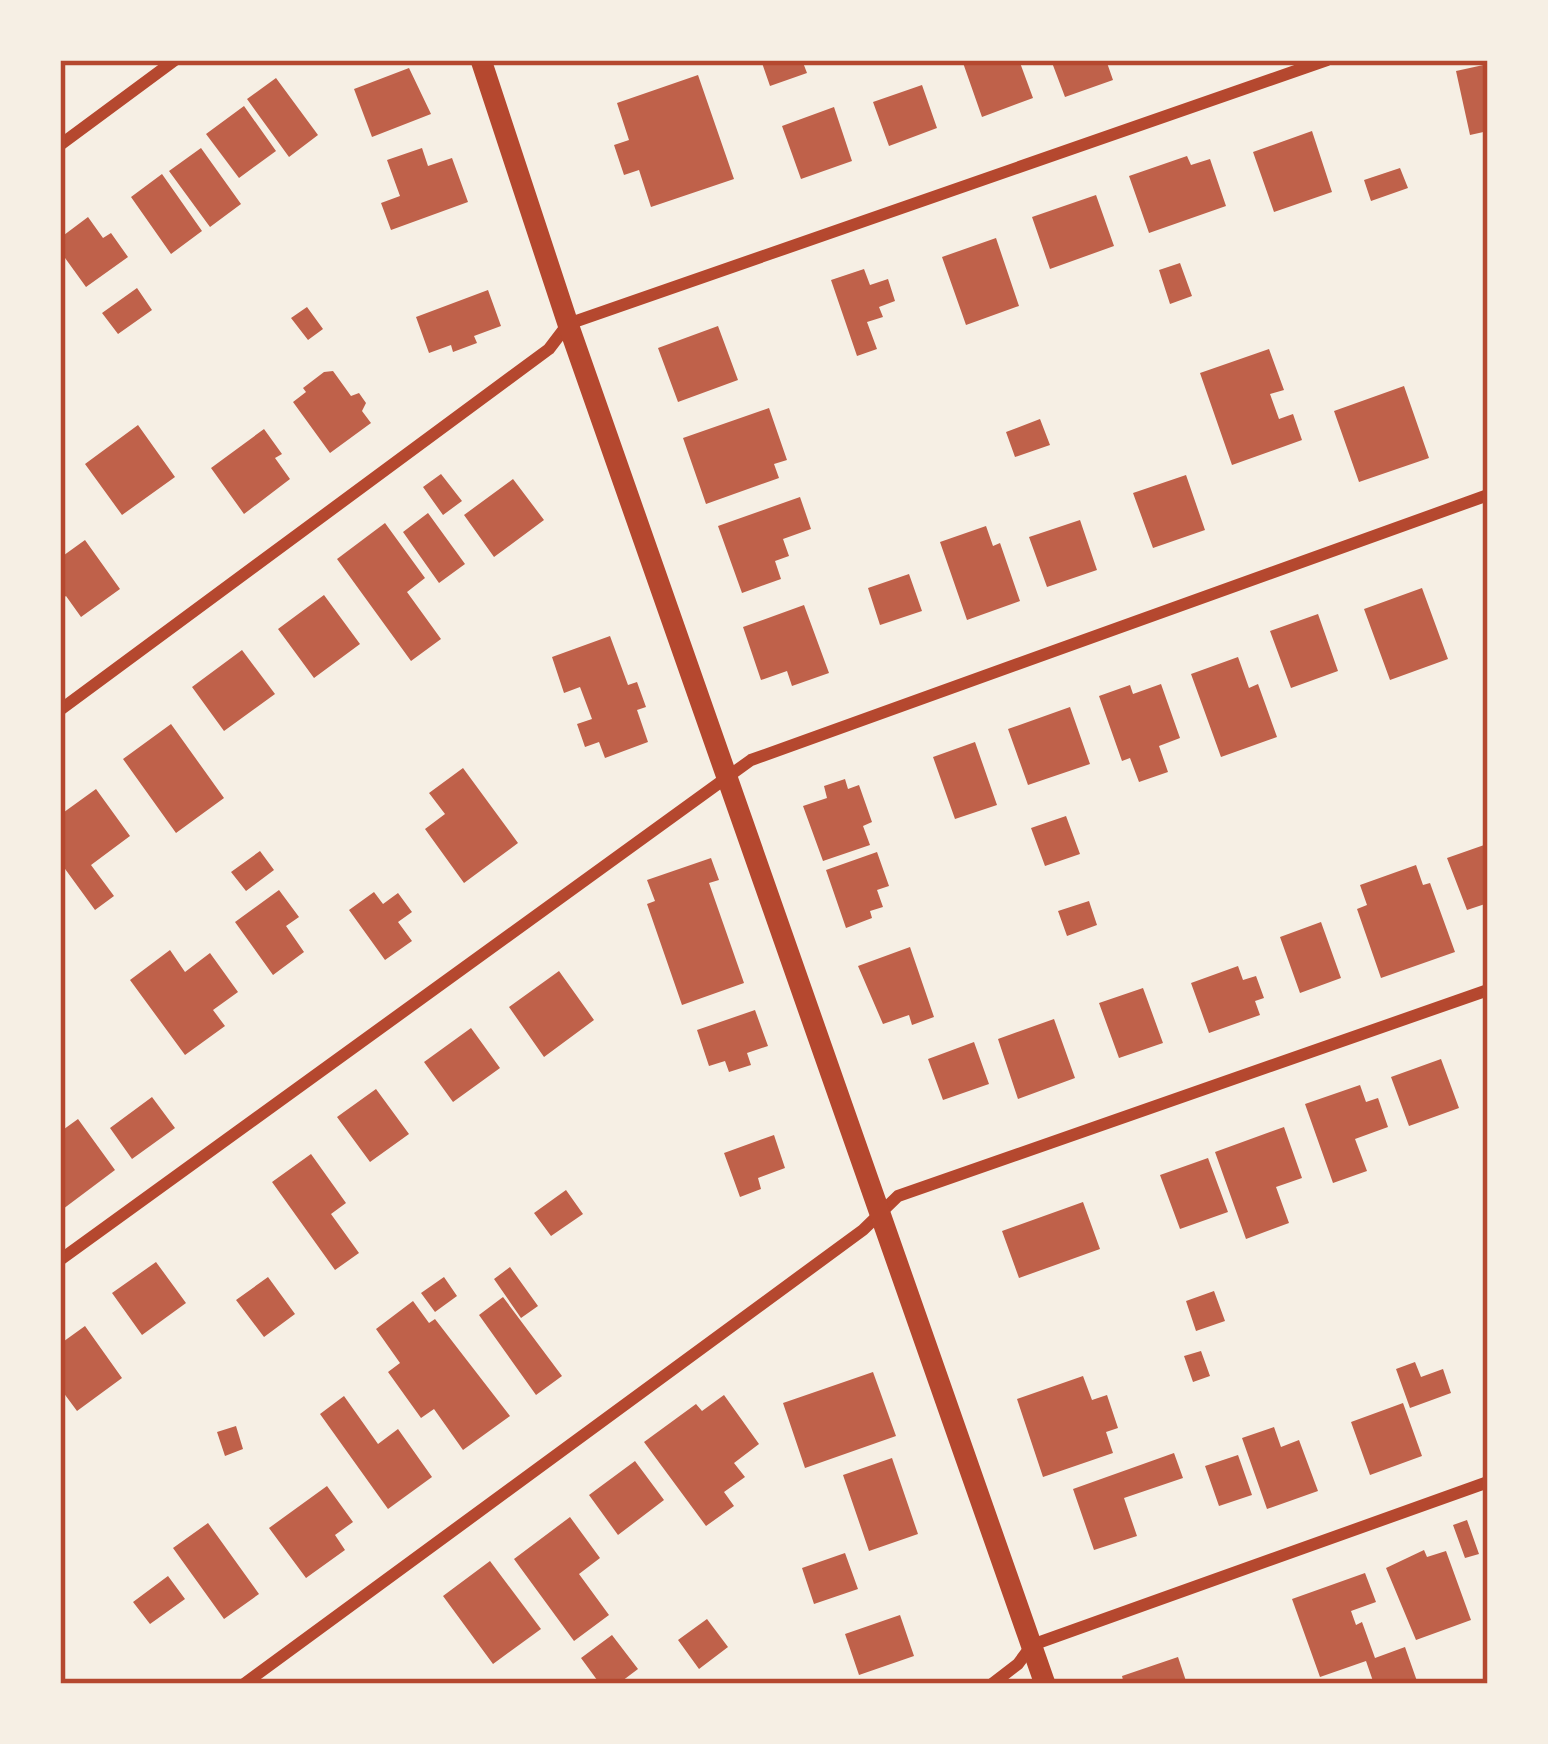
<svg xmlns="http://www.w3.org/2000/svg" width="1548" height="1744" font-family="Arial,sans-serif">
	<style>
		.building { fill: #bf614a }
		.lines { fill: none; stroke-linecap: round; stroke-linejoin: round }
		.minor { stroke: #b5482f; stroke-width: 12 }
		.tertiary { stroke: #b5482f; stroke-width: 21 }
		.neatline { fill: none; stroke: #b5482f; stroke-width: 4.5 }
	</style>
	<rect width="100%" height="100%" fill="#f6efe4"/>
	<path class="building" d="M 761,60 L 802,60 L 807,73 L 770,86 Z
		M 962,60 L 1019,60 L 1033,98 L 982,117 Z
		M 1051,60 L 1106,60 L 1113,80 L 1065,97 Z
		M 1488,64 L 1488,131 L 1470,135 L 1456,71 Z
		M 409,68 L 431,114 L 372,137 L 354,89 Z
		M 698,75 L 734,179 L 651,207 L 639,170 L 624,175 L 614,145 L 629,140 L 617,103 Z
		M 276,78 L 318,135 L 289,157 L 247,99 Z
		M 922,85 L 937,128 L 889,146 L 873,102 Z
		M 244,106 L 276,151 L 239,178 L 206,134 Z
		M 834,107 L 852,161 L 801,179 L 782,126 Z
		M 1312,131 L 1332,192 L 1274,212 L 1253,152 Z
		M 201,148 L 241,204 L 210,227 L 169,171 Z
		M 422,148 L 428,166 L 452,158 L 468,202 L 391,230 L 381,203 L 400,196 L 387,160 Z
		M 1187,156 L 1191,165 L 1210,159 L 1226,206 L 1149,233 L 1129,176 Z
		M 1400,168 L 1408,188 L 1371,201 L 1364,180 Z
		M 162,174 L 202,231 L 171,254 L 131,197 Z
		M 1096,195 L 1114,246 L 1050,269 L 1032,217 Z
		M 88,217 L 103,238 L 111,233 L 128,257 L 86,287 L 60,251 L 60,238 Z
		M 996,238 L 1019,306 L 966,325 L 942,257 Z
		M 1180,263 L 1192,296 L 1170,304 L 1159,270 Z
		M 864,269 L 870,285 L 888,279 L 895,301 L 879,307 L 883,317 L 867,322 L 877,349 L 857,356 L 831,280 Z
		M 137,288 L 152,310 L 118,334 L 102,313 Z
		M 488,290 L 501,326 L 474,336 L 477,343 L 453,352 L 451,345 L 429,353 L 416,317 Z
		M 307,307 L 323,329 L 308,340 L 291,318 Z
		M 718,326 L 738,380 L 678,402 L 658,348 Z
		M 1269,349 L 1284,390 L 1270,394 L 1279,419 L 1293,414 L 1302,440 L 1232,465 L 1200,373 Z
		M 333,371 L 351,396 L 359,393 L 366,403 L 362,411 L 371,423 L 330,453 L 293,402 L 306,392 L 303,388 L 324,372 Z
		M 1404,386 L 1429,458 L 1359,482 L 1334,411 Z
		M 769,408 L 787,460 L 774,464 L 779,478 L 706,504 L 683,438 Z
		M 1040,419 L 1050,445 L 1015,457 L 1006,432 Z
		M 138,425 L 175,477 L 122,515 L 85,464 Z
		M 264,429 L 282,454 L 275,458 L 290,479 L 244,514 L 211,468 Z
		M 441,474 L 462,501 L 443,515 L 423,487 Z
		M 1186,475 L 1205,530 L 1153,548 L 1133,493 Z
		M 513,479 L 544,520 L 494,557 L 464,515 Z
		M 800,497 L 811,529 L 783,539 L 789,556 L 775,561 L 781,579 L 742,593 L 718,526 Z
		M 428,513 L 465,564 L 439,583 L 403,532 Z
		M 1080,520 L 1097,570 L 1047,587 L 1029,537 Z
		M 385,523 L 425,578 L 407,592 L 441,639 L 411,661 L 337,559 Z
		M 986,526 L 993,546 L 1000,543 L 1020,601 L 967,620 L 940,542 Z
		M 85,540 L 120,589 L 81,617 L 66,596 L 60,600 L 60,558 Z
		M 909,574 L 922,611 L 880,625 L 868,588 Z
		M 1422,588 L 1448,659 L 1390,680 L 1364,609 Z
		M 324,595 L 360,644 L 314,678 L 278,629 Z
		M 804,605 L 829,673 L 792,686 L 787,671 L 761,680 L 743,627 Z
		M 1318,614 L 1338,671 L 1291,688 L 1270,631 Z
		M 610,636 L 628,685 L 637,682 L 646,707 L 637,710 L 648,742 L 605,758 L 599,742 L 585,747 L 577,724 L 592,719 L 580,687 L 564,693 L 552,657 Z
		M 242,650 L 275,694 L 224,731 L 192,687 Z
		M 1238,657 L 1249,688 L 1258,684 L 1277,737 L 1221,757 L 1191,674 Z
		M 1161,684 L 1180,738 L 1159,746 L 1168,772 L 1139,782 L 1130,758 L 1122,761 L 1099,696 L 1130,685 L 1133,694 Z
		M 1070,707 L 1090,764 L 1028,785 L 1008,729 Z
		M 171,724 L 224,798 L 176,833 L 123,759 Z
		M 975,742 L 997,805 L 955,819 L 933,757 Z
		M 463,768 L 518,843 L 464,883 L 425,829 L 445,814 L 429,793 Z
		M 845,779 L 848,789 L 859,785 L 872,822 L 863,826 L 870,845 L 823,861 L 803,806 L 827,798 L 824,786 Z
		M 96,789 L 130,836 L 91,865 L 114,896 L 95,910 L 60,862 L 60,815 Z
		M 1066,816 L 1080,854 L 1045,866 L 1031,828 Z
		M 1487,844 L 1488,903 L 1467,910 L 1447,858 Z
		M 260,851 L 274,870 L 246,891 L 231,872 Z
		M 877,852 L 889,886 L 877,890 L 883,907 L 870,911 L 872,918 L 846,928 L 826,870 Z
		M 711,858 L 719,880 L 709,883 L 744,983 L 682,1005 L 647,904 L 655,901 L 647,880 Z
		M 1416,865 L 1423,885 L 1430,883 L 1455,952 L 1381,978 L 1357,909 L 1367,905 L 1360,885 Z
		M 279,890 L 299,917 L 286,926 L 304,952 L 273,975 L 235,922 Z
		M 374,892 L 383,904 L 398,893 L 412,912 L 398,922 L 412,941 L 385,960 L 349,910 Z
		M 1089,901 L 1097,925 L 1067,936 L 1058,911 Z
		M 1321,922 L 1341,978 L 1300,993 L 1280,937 Z
		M 910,947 L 934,1017 L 912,1025 L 909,1015 L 883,1024 L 858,966 Z
		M 170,950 L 185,972 L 210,953 L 238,992 L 213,1010 L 225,1026 L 185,1055 L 130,980 Z
		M 1238,966 L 1243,980 L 1256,976 L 1264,998 L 1255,1001 L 1260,1015 L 1209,1033 L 1191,983 Z
		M 559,971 L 594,1020 L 544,1057 L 509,1007 Z
		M 1143,988 L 1163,1043 L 1119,1058 L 1099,1003 Z
		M 755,1010 L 768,1046 L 747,1053 L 751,1065 L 729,1072 L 725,1061 L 709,1066 L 697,1030 Z
		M 1054,1019 L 1075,1078 L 1018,1099 L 998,1039 Z
		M 471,1028 L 500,1068 L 453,1102 L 424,1062 Z
		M 974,1042 L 989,1084 L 943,1100 L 928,1059 Z
		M 1441,1059 L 1459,1108 L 1409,1126 L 1391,1077 Z
		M 1360,1085 L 1366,1102 L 1378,1098 L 1388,1127 L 1355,1139 L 1367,1171 L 1333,1183 L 1305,1104 Z
		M 376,1089 L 409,1134 L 370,1162 L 337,1117 Z
		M 152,1097 L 175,1128 L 132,1159 L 110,1128 Z
		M 78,1119 L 115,1170 L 63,1209 L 60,1132 Z
		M 1284,1127 L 1302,1178 L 1276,1187 L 1289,1223 L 1246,1239 L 1215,1152 Z
		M 774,1135 L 785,1168 L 758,1178 L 761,1189 L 740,1197 L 724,1153 Z
		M 311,1154 L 346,1203 L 331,1214 L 359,1253 L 335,1270 L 272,1182 Z
		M 1208,1158 L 1228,1212 L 1180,1229 L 1160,1175 Z
		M 566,1190 L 583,1214 L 551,1236 L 534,1213 Z
		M 1083,1202 L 1100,1249 L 1019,1278 L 1002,1231 Z
		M 156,1262 L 186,1303 L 142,1335 L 112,1293 Z
		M 510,1267 L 538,1306 L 521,1318 L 494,1279 Z
		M 268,1277 L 295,1314 L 264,1337 L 236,1300 Z
		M 444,1277 L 457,1296 L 435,1312 L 421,1293 Z
		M 1214,1291 L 1225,1321 L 1196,1331 L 1186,1301 Z
		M 503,1297 L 562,1376 L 536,1395 L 479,1315 Z
		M 413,1301 L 429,1323 L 435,1319 L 510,1416 L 463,1450 L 434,1409 L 421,1418 L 388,1372 L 400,1363 L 376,1329 Z
		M 85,1326 L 122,1378 L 77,1411 L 60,1388 L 60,1344 Z
		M 1201,1351 L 1210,1376 L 1193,1382 L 1184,1356 Z
		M 1415,1362 L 1421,1377 L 1443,1369 L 1451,1393 L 1410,1408 L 1396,1369 Z
		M 873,1372 L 896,1436 L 805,1468 L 783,1403 Z
		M 1083,1376 L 1092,1400 L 1107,1395 L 1118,1428 L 1106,1432 L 1113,1453 L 1043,1477 L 1017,1399 Z
		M 724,1395 L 759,1444 L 734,1463 L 745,1477 L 724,1492 L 734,1506 L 706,1526 L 644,1442 L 696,1404 L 702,1411 Z
		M 344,1396 L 378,1444 L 398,1429 L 432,1477 L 388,1509 L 320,1414 Z
		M 1403,1403 L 1422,1456 L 1370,1475 L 1351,1422 Z
		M 236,1426 L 243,1449 L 225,1456 L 217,1432 Z
		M 1274,1427 L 1281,1447 L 1299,1440 L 1318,1491 L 1267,1509 L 1242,1438 Z
		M 1174,1453 L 1183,1478 L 1124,1498 L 1137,1536 L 1094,1550 L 1073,1489 Z
		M 1238,1455 L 1252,1495 L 1219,1506 L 1205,1466 Z
		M 892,1458 L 918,1534 L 869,1551 L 843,1475 Z
		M 635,1461 L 664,1500 L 618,1535 L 589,1495 Z
		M 327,1486 L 353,1522 L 335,1535 L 345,1550 L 306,1578 L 269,1528 Z
		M 570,1517 L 600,1558 L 579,1574 L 609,1615 L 574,1641 L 514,1559 Z
		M 1467,1520 L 1479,1554 L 1465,1558 L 1453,1525 Z
		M 208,1523 L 259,1594 L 224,1619 L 173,1548 Z
		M 1424,1550 L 1427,1557 L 1446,1551 L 1471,1620 L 1416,1640 L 1386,1568 Z
		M 845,1553 L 858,1589 L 814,1604 L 802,1568 Z
		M 490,1561 L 541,1629 L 493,1664 L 443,1596 Z
		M 1365,1573 L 1376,1602 L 1351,1611 L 1356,1625 L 1362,1622 L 1375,1658 L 1405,1647 L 1418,1684 L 1374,1684 L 1366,1661 L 1320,1677 L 1292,1599 Z
		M 168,1576 L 185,1599 L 150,1624 L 133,1602 Z
		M 900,1615 L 914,1656 L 859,1675 L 845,1634 Z
		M 707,1619 L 728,1647 L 699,1669 L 678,1640 Z
		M 612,1635 L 638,1669 L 618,1684 L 600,1684 L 581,1658 Z
		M 1178,1657 L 1187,1684 L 1124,1684 L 1122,1676 Z"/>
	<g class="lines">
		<path class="minor" d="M 60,145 L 175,60
			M 60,710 L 549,349 L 568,324 L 1327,60
			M 60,1260 L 751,760 L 1488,495
			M 244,1684 L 863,1230 L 898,1196 L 1488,990
			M 992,1684 L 1018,1664 L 1032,1645 L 1488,1482"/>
		<path class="tertiary" d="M 481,60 L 568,324 L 1045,1684"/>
	</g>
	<rect width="1548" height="1744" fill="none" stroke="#f6efe4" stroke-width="126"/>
	<rect x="63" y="63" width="1422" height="1618" class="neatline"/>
</svg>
